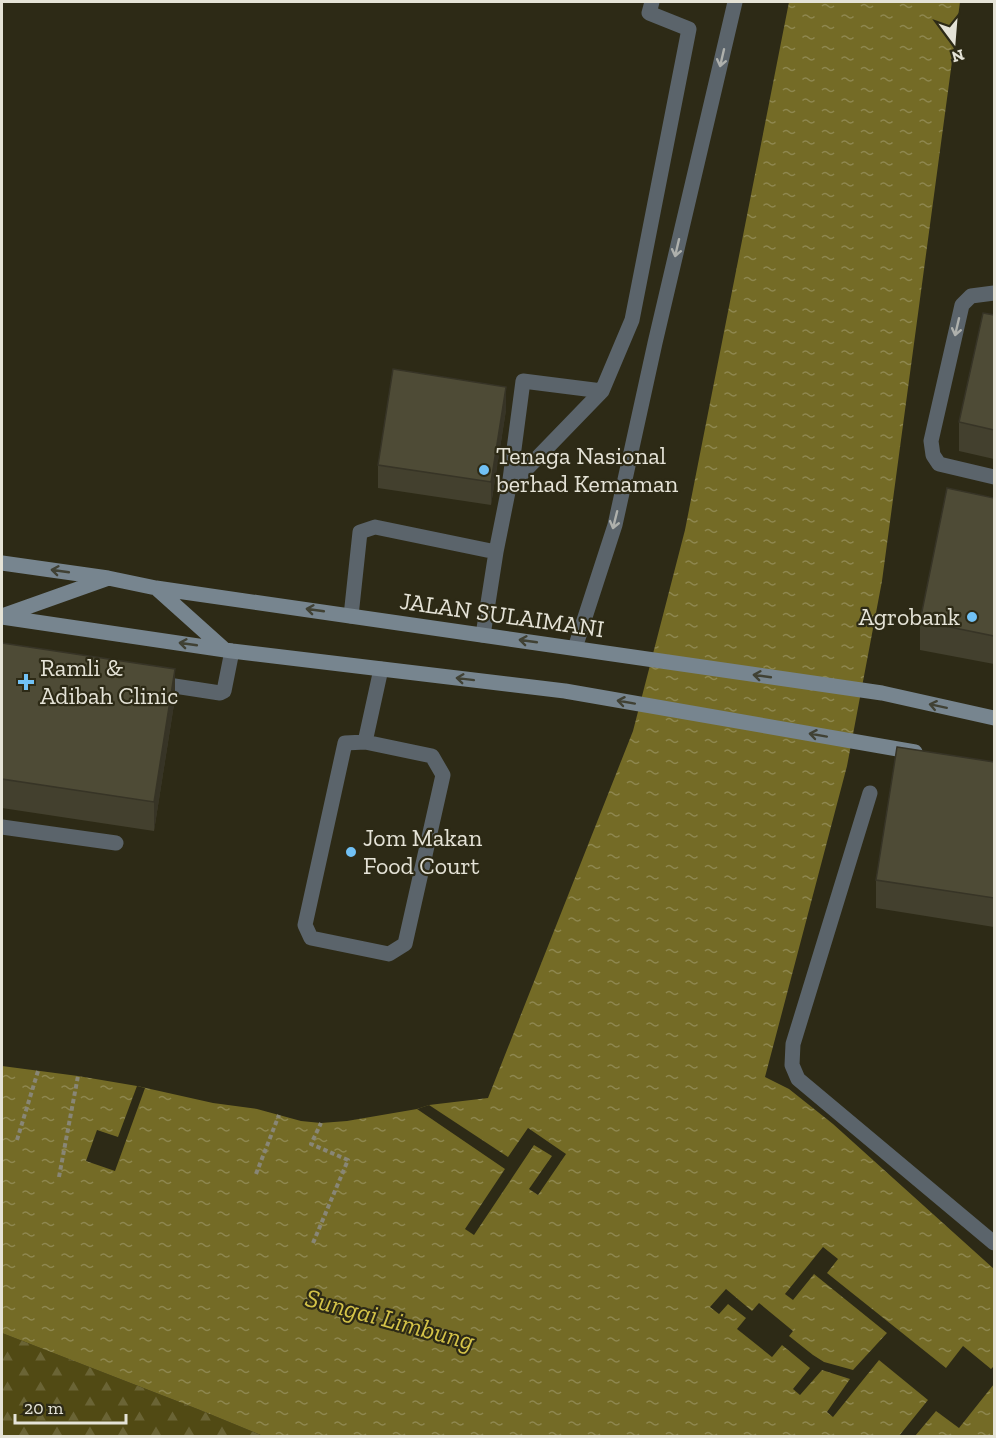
<svg xmlns="http://www.w3.org/2000/svg" width="996" height="1438" font-family="'Zilla Slab',serif">
	<style>
		.forest { fill: url(#forest-firs) }
		.water { fill: url(#water-ripples) }
		.pier { fill: #2d2a16 }
		.lines { fill: none; stroke-linecap: round; stroke-linejoin: round }
		.path { stroke: #888676; stroke-width: 4; stroke-dasharray: 4.5 3; stroke-linecap: butt }
		.lane { stroke: #5b646b; stroke-width: 15 }
		.street { stroke: #5b646b; stroke-width: 15 }
		.secondary { stroke: #77858f; stroke-width: 15 }
		.wall { fill: #43402e }
		.shaded-wall { fill: #373426 }
		.building { fill: #4e4b36; stroke: #373426; stroke-width: 1.5 }
		.oneway { stroke: #aeb0ac }
		.oneway2 { stroke: #404134 }
		.poi-dot { fill: #71c1f5; stroke: #2d2a16; stroke-width: 2 }
		.labels { text-anchor: middle; stroke-width: 4.5; stroke-linejoin: round; paint-order: stroke }
		.poi-label { font-size: 24px; fill: #e5e3d7; stroke: #2d2a16; text-anchor: start }
		.street-label { font-size: 24px; fill: #e5e3d7; stroke: #2d2a16 }
		.water-label { font-size: 26px; font-style: italic; fill: #d4c348; stroke: #2d2a16 }
	</style>
	<defs>
		<pattern id="forest-firs" width="22" height="20" patternUnits="userSpaceOnUse" patternTransform="scale(1.5)"><rect width="22" height="20" fill="#514a14"/><path d="M5 1l3.5 6h-7zM16 11l3.5 6h-7z" fill="#6a6435"/></pattern>
		<pattern id="water-ripples" width="26" height="14" patternUnits="userSpaceOnUse" patternTransform="scale(1.5)"><rect width="26" height="14" fill="#746b26"/><path d="M2 4q2-2 4 0t4 0M15 11q2-2 4 0t4 0" fill="none" stroke="#8e874f"/></pattern>
	</defs>
	<rect width="100%" height="100%" fill="#2d2a16"/>
	<path class="forest" d="M 2,1333 L 200,1410 L 263,1436 L 2,1436 Z"/>
	<path class="water" d="M 789,2 L 960,2 L 882,581 L 847,766 L 765,1077 L 789,1089 L 833,1124 L 994,1269 L 994,1436 L 263,1436 L 200,1410 L 2,1333 L 2,1066 L 78,1076 L 137,1086 L 213,1103 L 257,1109 L 301,1121 L 321,1123 L 347,1121 L 417,1109 L 429,1105 L 488,1098 L 633,731 L 685,530 Z"/>
	<path class="pier" d="M 137,1086 L 145,1088 L 115,1171 L 86,1161 L 97,1130 L 118,1137 Z
		M 429,1105 L 508,1157 L 528,1128 L 566,1154 L 538,1195 L 529,1189 L 552,1156 L 534,1145 L 474,1235 L 465,1229 L 505,1169 L 417,1109 Z
		M 823,1247 L 838,1259 L 827,1273 L 946,1368 L 963,1346 L 991,1369 L 994,1366 L 994,1384 L 959,1428 L 936,1411 L 915,1436 L 899,1436 L 928,1400 L 879,1360 L 833,1417 L 827,1412 L 850,1379 L 822,1370 L 800,1395 L 793,1389 L 810,1368 L 782,1345 L 772,1357 L 737,1329 L 746,1318 L 728,1304 L 719,1314 L 710,1307 L 726,1289 L 752,1311 L 759,1303 L 793,1331 L 789,1336 L 813,1355 L 824,1362 L 853,1370 L 887,1333 L 814,1274 L 793,1300 L 785,1294 Z"/>
	<g class="lines">
		<path class="path" d="M 17,1140 L 38,1071
			M 256,1174 L 279,1115
			M 59,1177 L 78,1076
			M 313,1243 L 348,1160 L 311,1144 L 321,1123"/>
		<path class="lane" d="M 994,293 L 971,296 L 962,305 L 931,441 L 933,455 L 939,464 L 994,477
			M 509,487 L 523,381 L 602,391
			M 351,616 L 360,532 L 375,527 L 496,552
			M 483,635 L 496,552 L 509,487 L 602,391 L 632,320 L 689,29 L 649,13 L 652,2
			M 155,683 L 220,693 L 224,691 L 232,651
			M 365,742 L 345,743 L 305,925 L 311,938 L 389,954 L 405,944 L 443,775 L 432,756 L 365,742 L 381,669
			M 2,827 L 116,843"/>
		<path class="street" d="M 575,648 L 615,525 L 655,343 L 735,2
			M 870,793 L 793,1044 L 792,1065 L 798,1079 L 994,1243"/>
		<path class="secondary" d="M 2,563 L 108,578 L 156,588 L 882,693 L 994,718
			M 156,588 L 224,649
			M 2,616 L 106,579
			M 2,617 L 232,651 L 565,691 L 915,752"/>
	</g>
	<path class="wall" d="M 994,315 L 994,459 L 959,451 L 959,422 Z
		M 506,410 L 491,505 L 378,488 L 378,465 Z
		M 994,498 L 994,664 L 920,650 L 920,621 Z
		M 2,643 L 175,698 L 154,831 L 2,808 Z
		M 994,762 L 994,927 L 876,908 L 876,880 Z"/>
	<path class="shaded-wall" d="M 506,387 L 506,410 L 491,505 L 491,482 Z
		M 175,669 L 175,698 L 154,831 L 154,802 Z"/>
	<path class="building" d="M 983,313 L 994,315 L 994,430 L 959,422 Z
		M 393,369 L 506,387 L 491,482 L 378,465 Z
		M 947,488 L 994,498 L 994,636 L 920,621 Z
		M 2,643 L 175,669 L 154,802 L 2,779 Z
		M 897,747 L 994,762 L 994,898 L 876,880 Z"/>
	<defs><path id="oneway-shaft" d="M-6 0H5M1.5-3L5.5 0L1.5 3" fill="none" stroke-width="1.6" stroke-linecap="round" stroke-linejoin="round" transform="scale(1.5)"/></defs>
	<g class="oneway">
		<use href="#oneway-shaft" transform="translate(722 58) rotate(103)"/>
		<use href="#oneway-shaft" transform="translate(677 248) rotate(103)"/>
		<use href="#oneway-shaft" transform="translate(957 327) rotate(103)"/>
		<use href="#oneway-shaft" transform="translate(615 520) rotate(104)"/>
	</g>
	<g class="oneway2">
		<use href="#oneway-shaft" transform="translate(60 571) rotate(-172)"/>
		<use href="#oneway-shaft" transform="translate(315 610) rotate(-172)"/>
		<use href="#oneway-shaft" transform="translate(528 641) rotate(-172)"/>
		<use href="#oneway-shaft" transform="translate(188 644) rotate(-172)"/>
		<use href="#oneway-shaft" transform="translate(762 676) rotate(-172)"/>
		<use href="#oneway-shaft" transform="translate(465 679) rotate(-173)"/>
		<use href="#oneway-shaft" transform="translate(626 702) rotate(-170)"/>
		<use href="#oneway-shaft" transform="translate(938 706) rotate(-168)"/>
		<use href="#oneway-shaft" transform="translate(818 735) rotate(-170)"/>
	</g>
	<g class="poi-dot">
		<circle cx="484" cy="470" r="6"/>
		<circle cx="972" cy="617" r="6"/>
		<path d="M23 673h6v6h6v6h-6v6h-6v-6h-6v-6h6z"/>
		<circle cx="351" cy="852" r="6"/>
	</g>
	<g class="labels">
		<g class="poi-label">
			<text x="496" y="464">Tenaga Nasional<tspan x="496" dy="28">berhad Kemaman</tspan></text>
			<text x="960" y="625" text-anchor="end">Agrobank</text>
			<text x="40" y="676">Ramli &amp;<tspan x="40" dy="28">Adibah Clinic</tspan></text>
			<text x="363" y="846">Jom Makan<tspan x="363" dy="28">Food Court</tspan></text>
		</g>
		<g class="street-label">
			<text transform="translate(502 615) rotate(8)" y="8">JALAN SULAIMANI</text>
		</g>
		<g class="water-label">
			<text transform="translate(390 1319) rotate(15)" y="9">Sungai Limbung</text>
		</g>
	</g>
	<rect width="996" height="1438" fill="none" stroke="#e5e3d7" stroke-width="6"/>
	<g transform="translate(954 42) rotate(164)" stroke="#2d2a16" stroke-width="4.5" paint-order="stroke">
	<path d="M0-4.5L10 22L0 15L-10 22Z" fill="#e5e3d7"/>
	<text y="-9" font-size="16" font-weight="bold" text-anchor="middle" fill="#e5e3d7">N</text>
	</g>
	<path d="M15 1414v9h111v-9" fill="none" stroke="#e5e3d7" stroke-width="3"/>
	<text x="24" y="1414" font-size="18" fill="#e5e3d7" stroke="#2d2a16" stroke-width="4.5" paint-order="stroke">20 m</text>
</svg>
